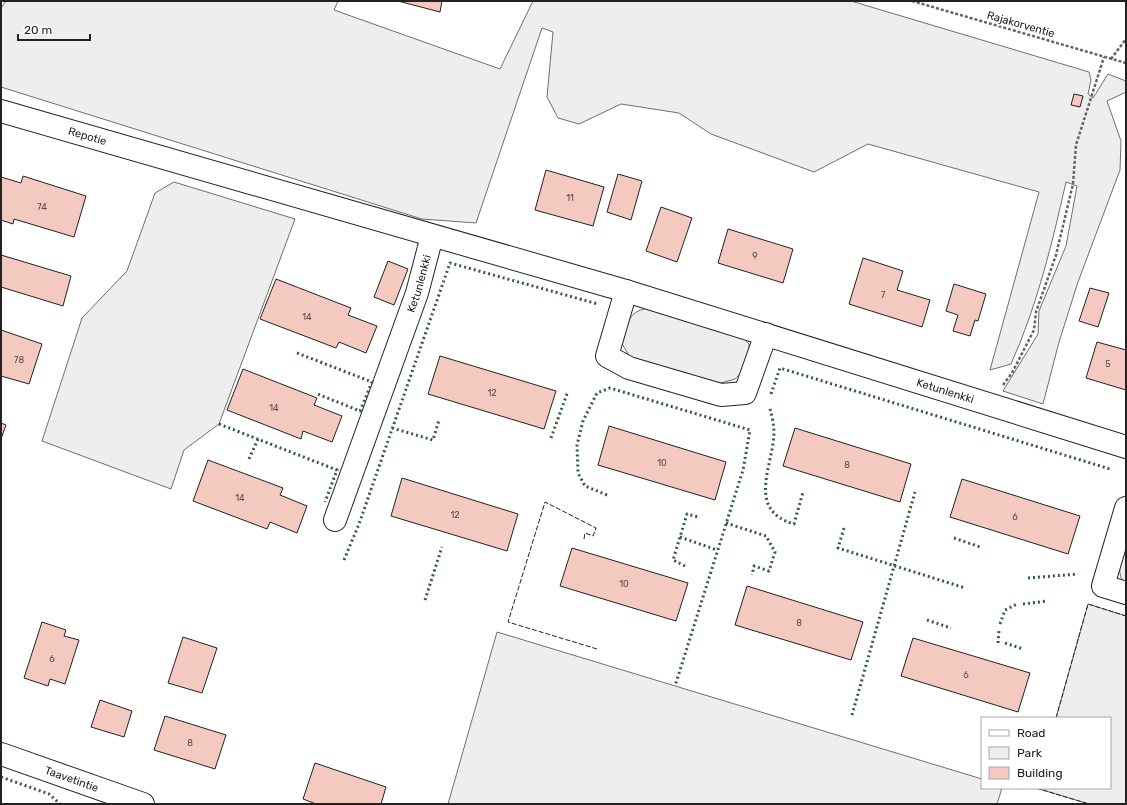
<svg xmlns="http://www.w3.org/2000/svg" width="1127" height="805" font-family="Rubik,sans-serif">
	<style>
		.green { fill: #eee; stroke: #6f6f6f }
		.building { fill: #f3c9c0; stroke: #222 }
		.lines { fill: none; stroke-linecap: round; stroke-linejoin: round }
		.minor-casing { stroke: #222; stroke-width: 24 }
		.path { stroke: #646464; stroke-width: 2.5; stroke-dasharray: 3 2; stroke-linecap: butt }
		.minor { stroke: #fff; stroke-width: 22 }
		.hedge { stroke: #2f5e38; stroke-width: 3; stroke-dasharray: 2 3; stroke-linecap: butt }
		.fence { stroke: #222; stroke-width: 1; stroke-dasharray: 5 2; stroke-linecap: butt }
		.labels { text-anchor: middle; stroke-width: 3; stroke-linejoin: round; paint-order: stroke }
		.number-label { font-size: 9px; fill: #564c4a }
		.street-label { font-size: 11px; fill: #222; stroke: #fff }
	</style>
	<rect width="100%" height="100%" fill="#fff"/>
	<path class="green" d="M 6,1 L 338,1 L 334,10 L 500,69 L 533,1 L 851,1 L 1089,72 L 1091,80 L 1088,94 L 1093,98 L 1108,74 L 1126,81 L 1126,92 L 1107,101 L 1121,141 L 1120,170 L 1078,282 L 1059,342 L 1043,404 L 1003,391 L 1038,334 L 1039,311 L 1066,246 L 1077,186 L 1066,182 C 1052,244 1037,306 1011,364 L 990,370 L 1039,192 L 868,144 L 814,172 L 711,134 L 679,113 L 621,104 L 579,124 L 558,118 L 547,97 L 553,32 L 542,28 L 476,223 L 422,219 L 1,87 L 1,8 Z
		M 174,182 L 295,219 L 219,424 L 184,450 L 171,489 L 42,441 L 82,318 L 127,271 L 155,193 Z
		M 648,308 L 743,338 L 749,344 L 749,350 L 740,374 L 735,379 L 717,384 L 630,357 L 622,344 C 627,326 626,312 648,308 Z
		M 1126,533 L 1126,583 L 1123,582 C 1115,567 1123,549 1126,533 Z
		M 1088,604 L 1126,616 L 1126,804 L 1089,804 L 1036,788 L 1110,788 L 1110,718 L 1056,718 Z
		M 497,632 L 982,779 L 982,788 L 1002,788 L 997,804 L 448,804 Z"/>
	<path class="building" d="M 398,1 L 442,1 L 440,12 Z
		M 1074,94 L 1083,96 L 1080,107 L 1071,105 Z
		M 546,170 L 604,187 L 593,226 L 535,210 Z
		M 618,174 L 642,181 L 631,220 L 607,212 Z
		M 23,176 L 86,196 L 74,237 L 14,219 L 13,224 L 1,220 L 1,177 L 21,183 Z
		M 661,207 L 692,218 L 677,262 L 646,251 Z
		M 728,229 L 793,249 L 783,283 L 718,263 Z
		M 1,255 L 71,276 L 63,306 L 1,287 Z
		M 863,258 L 903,271 L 897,290 L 930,300 L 922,327 L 849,304 Z
		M 388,261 L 408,269 L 394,305 L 374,297 Z
		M 276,279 L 351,308 L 348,315 L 377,326 L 366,353 L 339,342 L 336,348 L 260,319 Z
		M 954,284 L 986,294 L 978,321 L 975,320 L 970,336 L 953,331 L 958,315 L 946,311 Z
		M 1090,288 L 1109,293 L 1098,327 L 1079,321 Z
		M 1,330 L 42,344 L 29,384 L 1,376 Z
		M 1097,342 L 1126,350 L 1126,390 L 1086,378 Z
		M 440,356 L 556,391 L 544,429 L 428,394 Z
		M 243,369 L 317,398 L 314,405 L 342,416 L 332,442 L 303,431 L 301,439 L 227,410 Z
		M 1,423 L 6,425 L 1,439 Z
		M 609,426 L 726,462 L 715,500 L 598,465 Z
		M 795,428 L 911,464 L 900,502 L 783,466 Z
		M 208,460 L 283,488 L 280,495 L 307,506 L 297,533 L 270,522 L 267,529 L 193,501 Z
		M 402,478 L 518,514 L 507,551 L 391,516 Z
		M 962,479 L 1080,516 L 1068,554 L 950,517 Z
		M 572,548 L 688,583 L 676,621 L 560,586 Z
		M 747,586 L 863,622 L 851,660 L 735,625 Z
		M 42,622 L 66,630 L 64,636 L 79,640 L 65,684 L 50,679 L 48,686 L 24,678 Z
		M 183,637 L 217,648 L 202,693 L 168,683 Z
		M 913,638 L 1030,673 L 1018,712 L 901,676 Z
		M 100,700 L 132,711 L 124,737 L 91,727 Z
		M 165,716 L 226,735 L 215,769 L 154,750 Z
		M 315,763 L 386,787 L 381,804 L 316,804 L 303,799 Z"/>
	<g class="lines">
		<g class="minor-casing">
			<g id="minor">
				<path id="s1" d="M 1,111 L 626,291 L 1126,447"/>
				<path d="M 626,291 L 607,356 L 629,368 L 721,395 L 745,393 L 766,334"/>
				<path d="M 1126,508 L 1103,586 L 1126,593"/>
				<path id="s2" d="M 335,520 L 417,293 L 432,236"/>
				<path id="s3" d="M 1,754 L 143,804"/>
			</g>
		</g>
		<path class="path" d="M 912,1 L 1126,63
			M 1111,59 L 1126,39
			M 1003,385 L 1012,373 L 1034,330 L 1036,312 L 1056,255 L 1073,184 L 1076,145 L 1104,57"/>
		<use href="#minor" class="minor"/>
		<path class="hedge" d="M 297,353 L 372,382 L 360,411 L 315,393
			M 771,394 L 780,368 L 1110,469
			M 770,409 C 772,416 774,425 774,433 C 773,466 746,510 794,524 L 803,492
			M 219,424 L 337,470 L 325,502
			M 392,428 L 433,440 L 439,420
			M 551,438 L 568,391
			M 249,459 L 258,439
			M 607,495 L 585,486 L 578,473 L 577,445 L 583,421 L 597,393 L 610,388 L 750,430 L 743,470 L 675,686
			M 726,523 L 766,536 L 775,552 L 769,571 L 754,566 L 752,575
			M 844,528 L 838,548 L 965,588
			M 680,537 L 717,550
			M 954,538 L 980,547
			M 344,560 L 359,524 L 450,263 L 598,304
			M 685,566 L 673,560 L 687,514 L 698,517
			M 1028,578 L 1078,574
			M 425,600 L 442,547
			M 1023,604 L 1047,601
			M 927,620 L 951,628
			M 1000,624 L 1005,610 L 1017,604
			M 998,643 L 999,630
			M 1005,643 L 1023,649
			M 852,715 L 915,492
			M 1,777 L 49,794 L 60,804"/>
		<path class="fence" d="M 584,539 L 585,533 L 593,536 L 596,528 L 545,502 L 508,622 L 597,649
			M 1056,718 L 1088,604 L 1126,616
			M 1036,788 L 1089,804"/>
	</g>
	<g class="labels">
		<g class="number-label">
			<text x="570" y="201">11</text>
			<text x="42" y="210">74</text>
			<text x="755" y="259">9</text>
			<text x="883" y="298">7</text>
			<text x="307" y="320">14</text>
			<text x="19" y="363">78</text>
			<text x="1108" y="367">5</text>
			<text x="492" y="396">12</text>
			<text x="274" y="411">14</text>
			<text x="662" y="466">10</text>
			<text x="847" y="468">8</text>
			<text x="240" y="501">14</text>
			<text x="455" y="518">12</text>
			<text x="1015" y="520">6</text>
			<text x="624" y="587">10</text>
			<text x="799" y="626">8</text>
			<text x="52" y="662">6</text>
			<text x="966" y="678">6</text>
			<text x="190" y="746">8</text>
		</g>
		<g class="street-label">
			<text transform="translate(1021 24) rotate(16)" y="4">Rajakorventie</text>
			<text dy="4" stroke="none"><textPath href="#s1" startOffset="90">Repotie</textPath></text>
			<text dy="4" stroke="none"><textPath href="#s2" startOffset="251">Ketunlenkki</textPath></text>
			<text dy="4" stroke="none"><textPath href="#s1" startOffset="985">Ketunlenkki</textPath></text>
			<text dy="4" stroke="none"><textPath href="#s3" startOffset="75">Taavetintie</textPath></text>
		</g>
	</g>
	<rect width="1127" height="805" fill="none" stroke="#222222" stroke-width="4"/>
	<rect x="981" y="717" width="130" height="72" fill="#ffffff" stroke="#a7a7a7"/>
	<rect x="989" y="730" width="20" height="6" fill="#ffffff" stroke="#a7a7a7"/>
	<text x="1017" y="737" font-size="12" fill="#222222">Road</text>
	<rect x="989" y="747" width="20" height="12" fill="#eeeeee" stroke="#a7a7a7"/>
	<text x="1017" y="757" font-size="12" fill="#222222">Park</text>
	<rect x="989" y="767" width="20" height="12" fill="#f3c9c0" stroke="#a7a7a7"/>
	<text x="1017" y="777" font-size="12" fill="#222222">Building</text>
	<path d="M18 34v6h72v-6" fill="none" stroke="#222222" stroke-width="2"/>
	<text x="24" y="34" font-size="12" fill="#222222" stroke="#ffffff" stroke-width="3" paint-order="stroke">20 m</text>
</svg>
